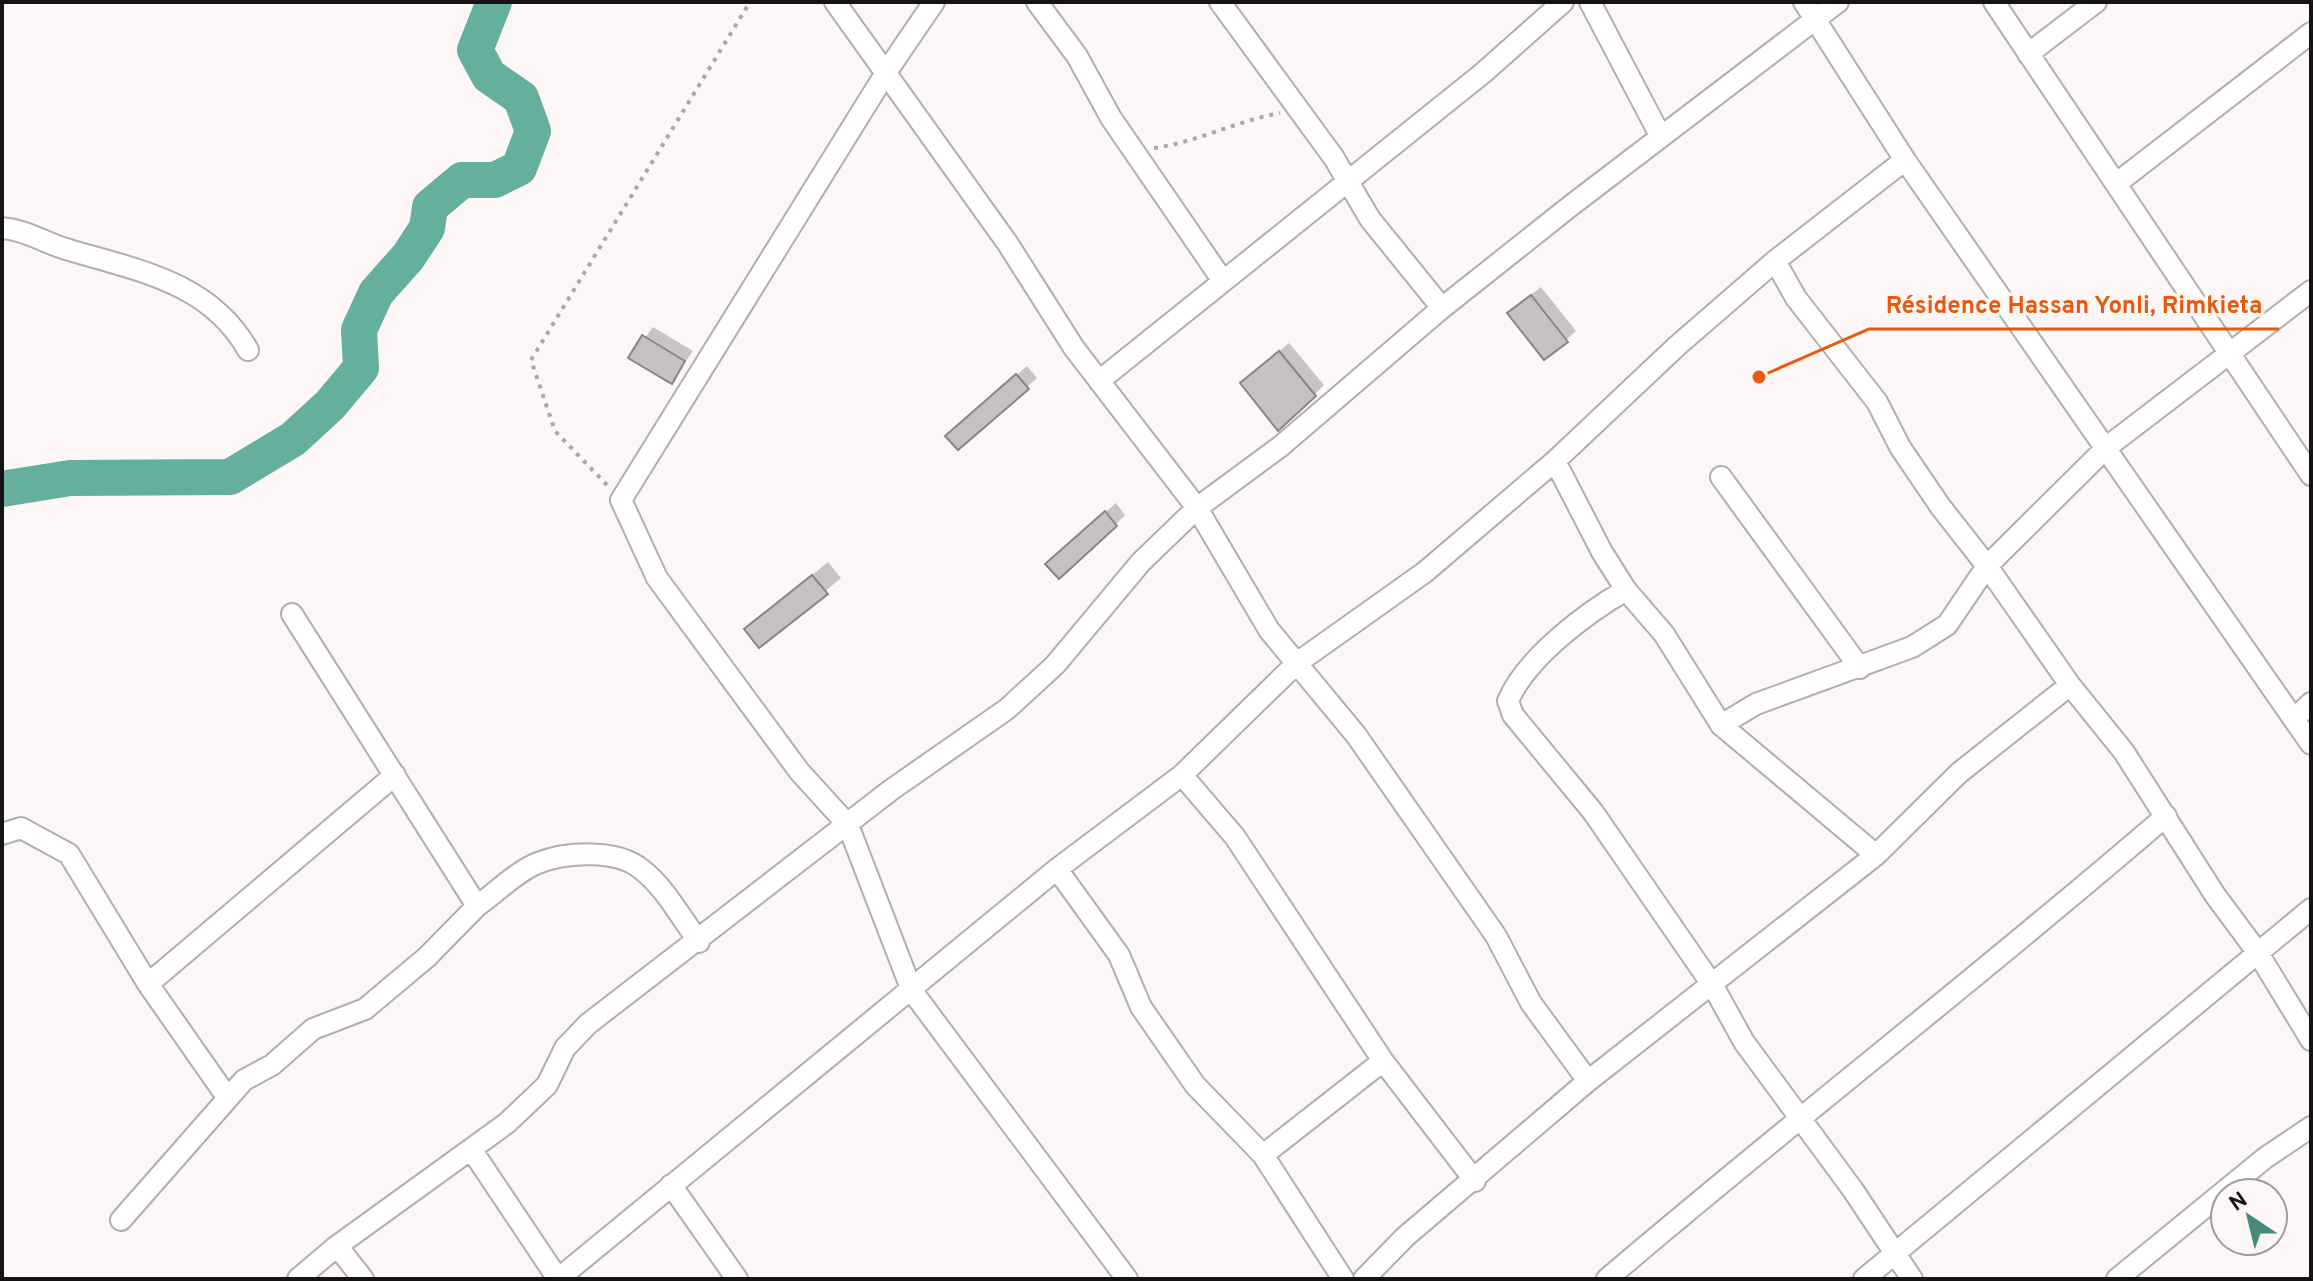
<svg xmlns="http://www.w3.org/2000/svg" width="2313" height="1281" font-family="Overpass,sans-serif">
	<style>
		.shadow { fill: #0003 }
		.lines { fill: none; stroke-linecap: round; stroke-linejoin: round }
		.river { stroke: #64af9e; stroke-width: 36 }
		.building { fill: #c6c1c1; stroke: #8a8585; stroke-width: 2 }
		.minor-casing { stroke: #b3aeae; stroke-width: 24 }
		.path { stroke: #aca7a7; stroke-width: 4; stroke-dasharray: 4 6; stroke-linecap: butt }
		.minor { stroke: #fff; stroke-width: 20 }
		.leader { fill: none; stroke: #e8590c; stroke-width: 3 }
		.callout-dot { fill: #e8590c; stroke: #fcf6f6; stroke-width: 3 }
		.callout-label { font-size: 24px; text-anchor: middle; font-weight: bold; fill: #e8590c; stroke: #fcf6f6; stroke-width: 7; stroke-linejoin: round; paint-order: stroke }
	</style>
	<rect width="100%" height="100%" fill="#fcf6f6"/>
	<path class="shadow" d="M 1541,287 L 1576,331 L 1566,340 L 1519,304 Z
		M 653,327 L 693,351 L 671,382 L 631,357 Z
		M 1289,343 L 1324,385 L 1314,395 L 1252,374 Z
		M 1027,366 L 1037,378 L 1027,387 L 958,426 Z
		M 1116,503 L 1125,515 L 1115,525 L 1057,554 Z
		M 828,562 L 841,578 L 759,646 L 746,630 Z"/>
	<g class="lines">
		<path class="river" d="M 2,489 L 70,478 L 230,477 L 293,439 L 330,405 L 361,368 L 359,330 L 376,293 L 408,257 L 427,228 L 430,207 L 462,180 L 495,180 L 519,168 L 533,131 L 521,98 L 489,76 L 475,50 L 494,2"/>
	</g>
	<path class="building" d="M 1531,295 L 1568,342 L 1544,360 L 1507,313 Z
		M 642,335 L 685,361 L 672,384 L 628,358 Z
		M 1279,351 L 1316,396 L 1278,431 L 1240,383 Z
		M 1016,374 L 1029,389 L 958,450 L 945,436 Z
		M 1105,511 L 1117,526 L 1059,579 L 1045,564 Z
		M 812,575 L 828,594 L 759,648 L 744,629 Z"/>
	<g class="lines">
		<g class="minor-casing">
			<path id="minor" d="M 835,2 L 1008,244 L 1074,348 L 1197,508 L 1269,630 L 1356,735 L 1496,936 L 1531,1003 L 1588,1081
				M 934,2 L 887,71 L 621,500 L 657,578 L 799,771 L 848,825 L 912,991 L 1127,1279
				M 1037,2 L 1077,56 L 1111,118 L 1223,281
				M 1220,2 L 1334,158 L 1370,219 L 1442,308
				M 1590,2 L 1661,137
				M 1804,2 L 1905,160 L 2311,744
				M 1994,2 L 2311,475
				M 2028,54 L 2096,2
				M 2117,183 L 2311,33
				M 2,228 C 26,230 43,242 66,249 C 135,270 209,281 248,350
				M 1775,261 L 1796,298 L 1877,402 L 1900,447 L 1940,506 L 1987,566 L 2070,685 L 2124,752 L 2215,895 L 2258,953 L 2311,1040
				M 1099,381 L 1483,73 L 1563,2
				M 1555,461 L 1602,552 L 1626,590 L 1664,634 L 1721,725 L 1876,855
				M 1721,477 L 1860,668
				M 1626,590 C 1586,613 1526,658 1508,701 L 1513,715 L 1593,812 L 1713,986 L 1744,1042 L 1853,1190 L 1912,1279
				M 292,614 L 477,906 C 496,893 517,871 538,863 C 566,852 617,849 641,869 C 665,887 681,918 699,942
				M 2294,719 L 2311,703
				M 1721,725 L 1756,704 L 1912,647 L 1947,625 L 1987,566 L 2107,447 L 2311,291
				M 1182,775 L 1235,837 L 1383,1061 L 1475,1181
				M 2,834 L 21,828 L 69,854 L 148,984 L 227,1097
				M 1057,869 L 1119,955 L 1141,1007 L 1195,1085 L 1263,1155 L 1343,1279
				M 148,984 L 395,775
				M 471,1149 L 558,1279
				M 1263,1155 L 1383,1061
				M 671,1185 L 737,1279
				M 121,1220 L 244,1080 L 272,1065 L 313,1029 L 365,1009 L 427,957 L 477,906
				M 337,1246 L 363,1279
				M 298,1279 L 337,1246 L 507,1123 L 547,1085 L 565,1048 L 588,1024 L 891,790 L 1007,709 L 1055,665 L 1141,562 L 1197,508 L 1281,446 L 1442,308 L 1573,204 L 1838,2
				M 558,1279 L 1057,869 L 1182,775 L 1297,663 L 1425,572 L 1555,461 L 1677,346 L 1775,261 L 1905,160
				M 1364,1279 L 1405,1237 L 1588,1081 L 1876,855 L 1959,773 L 2070,685
				M 1607,1279 C 1791,1122 1983,974 2166,816
				M 1864,1279 L 2311,909
				M 2117,1279 L 2265,1158 L 2311,1127"/>
		</g>
		<path class="path" d="M 1154,148 C 1198,142 1236,121 1280,113
			M 607,485 L 555,431 L 531,360 L 750,2"/>
		<use href="#minor" class="minor"/>
	</g>
	<path class="leader" d="M1759 377L1869 329H2279"/>
	<circle class="callout-dot" cx="1759" cy="377" r="8"/>
	<g class="callout-label">
		<text x="2074" y="313">Résidence Hassan Yonli, Rimkieta</text>
	</g>
	<rect width="2313" height="1281" fill="none" stroke="#151313" stroke-width="8"/>
	<g transform="translate(2249 1217) rotate(325)"><circle r="38" fill="#fcf6f6" stroke="#a09b9b" stroke-width="2"/>
	<path d="M0-6L14 30L0 20L-14 30Z" fill="#47897a"/>
	<text y="-12" font-size="22" font-weight="bold" text-anchor="middle" fill="#151313">N</text>
	</g>
</svg>
